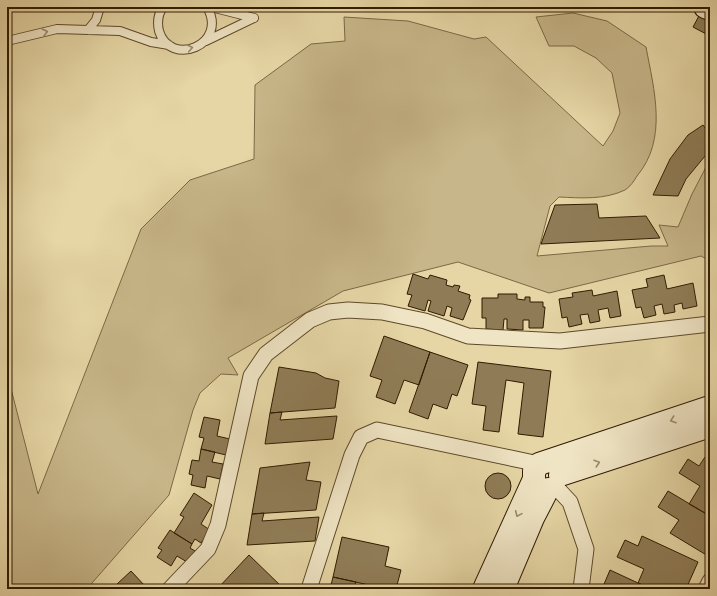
<svg xmlns="http://www.w3.org/2000/svg" width="717" height="596" font-family="'EB Garamond',serif">
	<style>
		.green { fill: #c7b689; stroke: #7c6845 }
		.building { fill: #8f7c56; stroke: #311b01 }
		.lines { fill: none; stroke-linecap: round; stroke-linejoin: round }
		.lane-casing { stroke: #5e4a2a; stroke-width: 10 }
		.street-casing { stroke: #5e4a2a; stroke-width: 17 }
		.secondary-casing { stroke: #311b01; stroke-width: 24 }
		.lane { stroke: #efe4c4; stroke-width: 8 }
		.street { stroke: #efe4c4; stroke-width: 15 }
		.secondary { stroke: #efe4c4; stroke-width: 22 }
		.oneway { stroke: #9a8a6c }
	</style>
	<rect width="100%" height="100%" fill="#e6d6a5"/>
	<filter id="stains"><feTurbulence type="fractalNoise" baseFrequency=".005" numOctaves="4"/><feColorMatrix values="0 0 0 0 .2 0 0 0 0 .09 0 0 0 0 .02 0 0 0 .5 -.17"/></filter>
	<radialGradient id="worn" r=".72"><stop offset=".6" stop-color="#630" stop-opacity="0"/><stop offset="1" stop-color="#630" stop-opacity=".3"/></radialGradient>
	<path class="green" d="M 573,13 L 607,21 L 646,47 C 654,90 668,139 637,176 C 634,181 630,187 625,190 C 604,200 581,198 559,197 L 550,206 L 537,256 L 651,246 L 668,246 L 659,225 L 678,227 L 692,194 L 706,167 L 710,165 L 710,261 L 701,256 L 549,293 L 458,262 L 343,291 L 228,358 L 238,375 L 221,374 L 200,393 L 193,410 L 169,495 L 92,583 L 90,589 L 7,589 L 7,373 L 38,494 L 141,229 L 190,180 L 254,159 L 255,85 L 311,44 L 345,41 L 344,17 L 408,21 L 474,39 L 486,37 L 603,146 L 613,131 L 620,113 L 612,73 L 596,58 L 574,46 L 549,46 L 536,17 Z"/>
	<path class="building" d="M 700,14 L 710,19 L 710,36 L 693,27 Z
		M 703,125 L 710,134 L 710,150 L 686,179 L 678,196 L 653,195 L 670,159 L 688,135 Z
		M 597,204 L 599,218 L 646,216 L 660,238 L 541,244 L 555,205 Z
		M 413,274 L 428,279 L 430,275 L 447,280 L 446,285 L 453,287 L 454,285 L 460,286 L 458,291 L 470,295 L 469,299 L 471,300 L 463,320 L 450,316 L 452,308 L 447,306 L 444,316 L 428,311 L 431,301 L 428,300 L 425,311 L 408,306 L 412,295 L 407,294 Z
		M 664,275 L 667,289 L 693,283 L 697,306 L 683,309 L 682,303 L 674,305 L 675,312 L 664,314 L 662,304 L 654,306 L 656,315 L 644,318 L 641,307 L 636,308 L 632,290 L 648,287 L 646,279 Z
		M 592,290 L 593,296 L 617,291 L 621,316 L 610,318 L 608,308 L 598,310 L 600,321 L 590,323 L 588,314 L 580,315 L 582,324 L 569,327 L 567,317 L 562,318 L 559,299 L 573,297 L 572,293 Z
		M 498,294 L 517,294 L 517,299 L 525,300 L 525,297 L 530,297 L 530,302 L 543,302 L 543,307 L 545,307 L 543,328 L 529,328 L 529,320 L 523,320 L 523,330 L 507,329 L 507,319 L 504,319 L 503,330 L 486,329 L 486,318 L 482,318 L 482,298 L 498,298 Z
		M 384,336 L 430,352 L 419,385 L 404,380 L 395,404 L 376,397 L 382,380 L 370,376 Z
		M 430,352 L 468,365 L 457,396 L 452,394 L 447,409 L 433,404 L 428,419 L 409,412 Z
		M 478,362 L 551,371 L 543,437 L 518,434 L 524,383 L 506,380 L 499,432 L 483,430 L 486,406 L 472,404 Z
		M 279,367 L 316,373 L 325,378 L 339,381 L 335,408 L 270,413 Z
		M 282,412 L 280,420 L 337,416 L 333,439 L 265,444 L 270,413 Z
		M 204,417 L 220,420 L 217,436 L 230,439 L 226,455 L 201,449 L 204,438 L 199,437 Z
		M 201,449 L 215,452 L 212,462 L 223,464 L 220,479 L 207,476 L 205,488 L 191,485 L 193,475 L 189,474 L 192,460 L 199,461 Z
		M 705,457 L 710,460 L 710,516 L 689,504 L 700,486 L 679,473 L 688,459 L 699,466 Z
		M 310,462 L 306,480 L 321,482 L 316,510 L 252,514 L 260,468 Z
		M485 486a13 13 0 1 1 26 0a13 13 0 1 1-26 0Z
		M 668,491 L 710,516 L 710,552 L 708,556 L 670,533 L 679,520 L 658,507 Z
		M 194,493 L 212,505 L 201,524 L 210,530 L 201,543 L 195,539 L 192,544 L 174,533 L 184,517 L 180,515 Z
		M 264,513 L 262,521 L 319,517 L 315,541 L 247,545 L 252,514 Z
		M 170,530 L 192,544 L 190,548 L 195,551 L 187,562 L 177,556 L 171,566 L 157,557 L 162,550 L 158,548 Z
		M 642,536 L 698,562 L 686,589 L 651,589 L 638,583 L 644,569 L 617,557 L 625,540 L 638,546 Z
		M 342,537 L 389,547 L 385,566 L 401,570 L 396,589 L 387,589 L 333,577 Z
		M 249,555 L 284,589 L 222,589 L 219,587 Z
		M 610,570 L 638,583 L 651,589 L 602,589 Z
		M 131,571 L 145,586 L 142,589 L 119,589 L 116,585 Z
		M 333,577 L 356,582 L 354,589 L 330,589 Z"/>
	<g class="lines">
		<g class="lane-casing">
			<path id="lane" d="M 163,7 C 158,14 157,22 159,31 C 170,68 229,45 207,7
				M 211,7 L 254,18
				M 88,30 L 96,20 L 100,7
				M 7,41 L 57,29 L 120,31 L 151,42 L 169,45
				M 206,41 L 254,18"/>
		</g>
		<g class="street-casing">
			<path id="street" d="M 555,486 L 570,502 L 586,549 L 581,589
				M 170,589 L 208,549 L 218,525 L 251,376 L 266,354 L 310,320 L 329,312 L 348,310 L 382,312 L 425,321 L 468,336 L 560,341 L 710,324
				M 309,589 L 352,455 L 361,437 L 377,430 L 539,464
				M 706,589 L 710,581"/>
		</g>
		<g class="secondary-casing">
			<path id="secondary" d="M 705,7 L 710,9
				M 560,475 L 710,426
				M 484,589 L 534,479 L 534,471 L 539,464 L 710,407
				M 503,589 L 533,518 L 548,489"/>
		</g>
		<use href="#lane" class="lane"/>
		<use href="#street" class="street"/>
		<use href="#secondary" class="secondary"/>
	</g>
	<defs><path id="oneway-chevron" d="M-2-3.5L2.5 0L-2 3.5" fill="none" stroke-width="1.6" stroke-linecap="round" stroke-linejoin="round"/></defs>
	<g class="oneway">
		<use href="#oneway-chevron" transform="translate(45 32) rotate(-14)"/>
		<use href="#oneway-chevron" transform="translate(190 48) rotate(-11)"/>
		<use href="#oneway-chevron" transform="translate(673 420) rotate(161)"/>
		<use href="#oneway-chevron" transform="translate(597 463) rotate(-18)"/>
		<use href="#oneway-chevron" transform="translate(518 514) rotate(114)"/>
	</g>
	<rect width="717" height="596" fill="none" stroke="#e6d6a5" stroke-width="24"/>
	<rect x="8" y="8" width="701" height="580" fill="none" stroke="#311b01" stroke-width="2"/>
	<rect x="12" y="12" width="693" height="572" fill="none" stroke="#311b01"/>
	<rect width="100%" height="100%" filter="url(#stains)"/>
	<rect width="100%" height="100%" fill="url(#worn)"/>
</svg>
